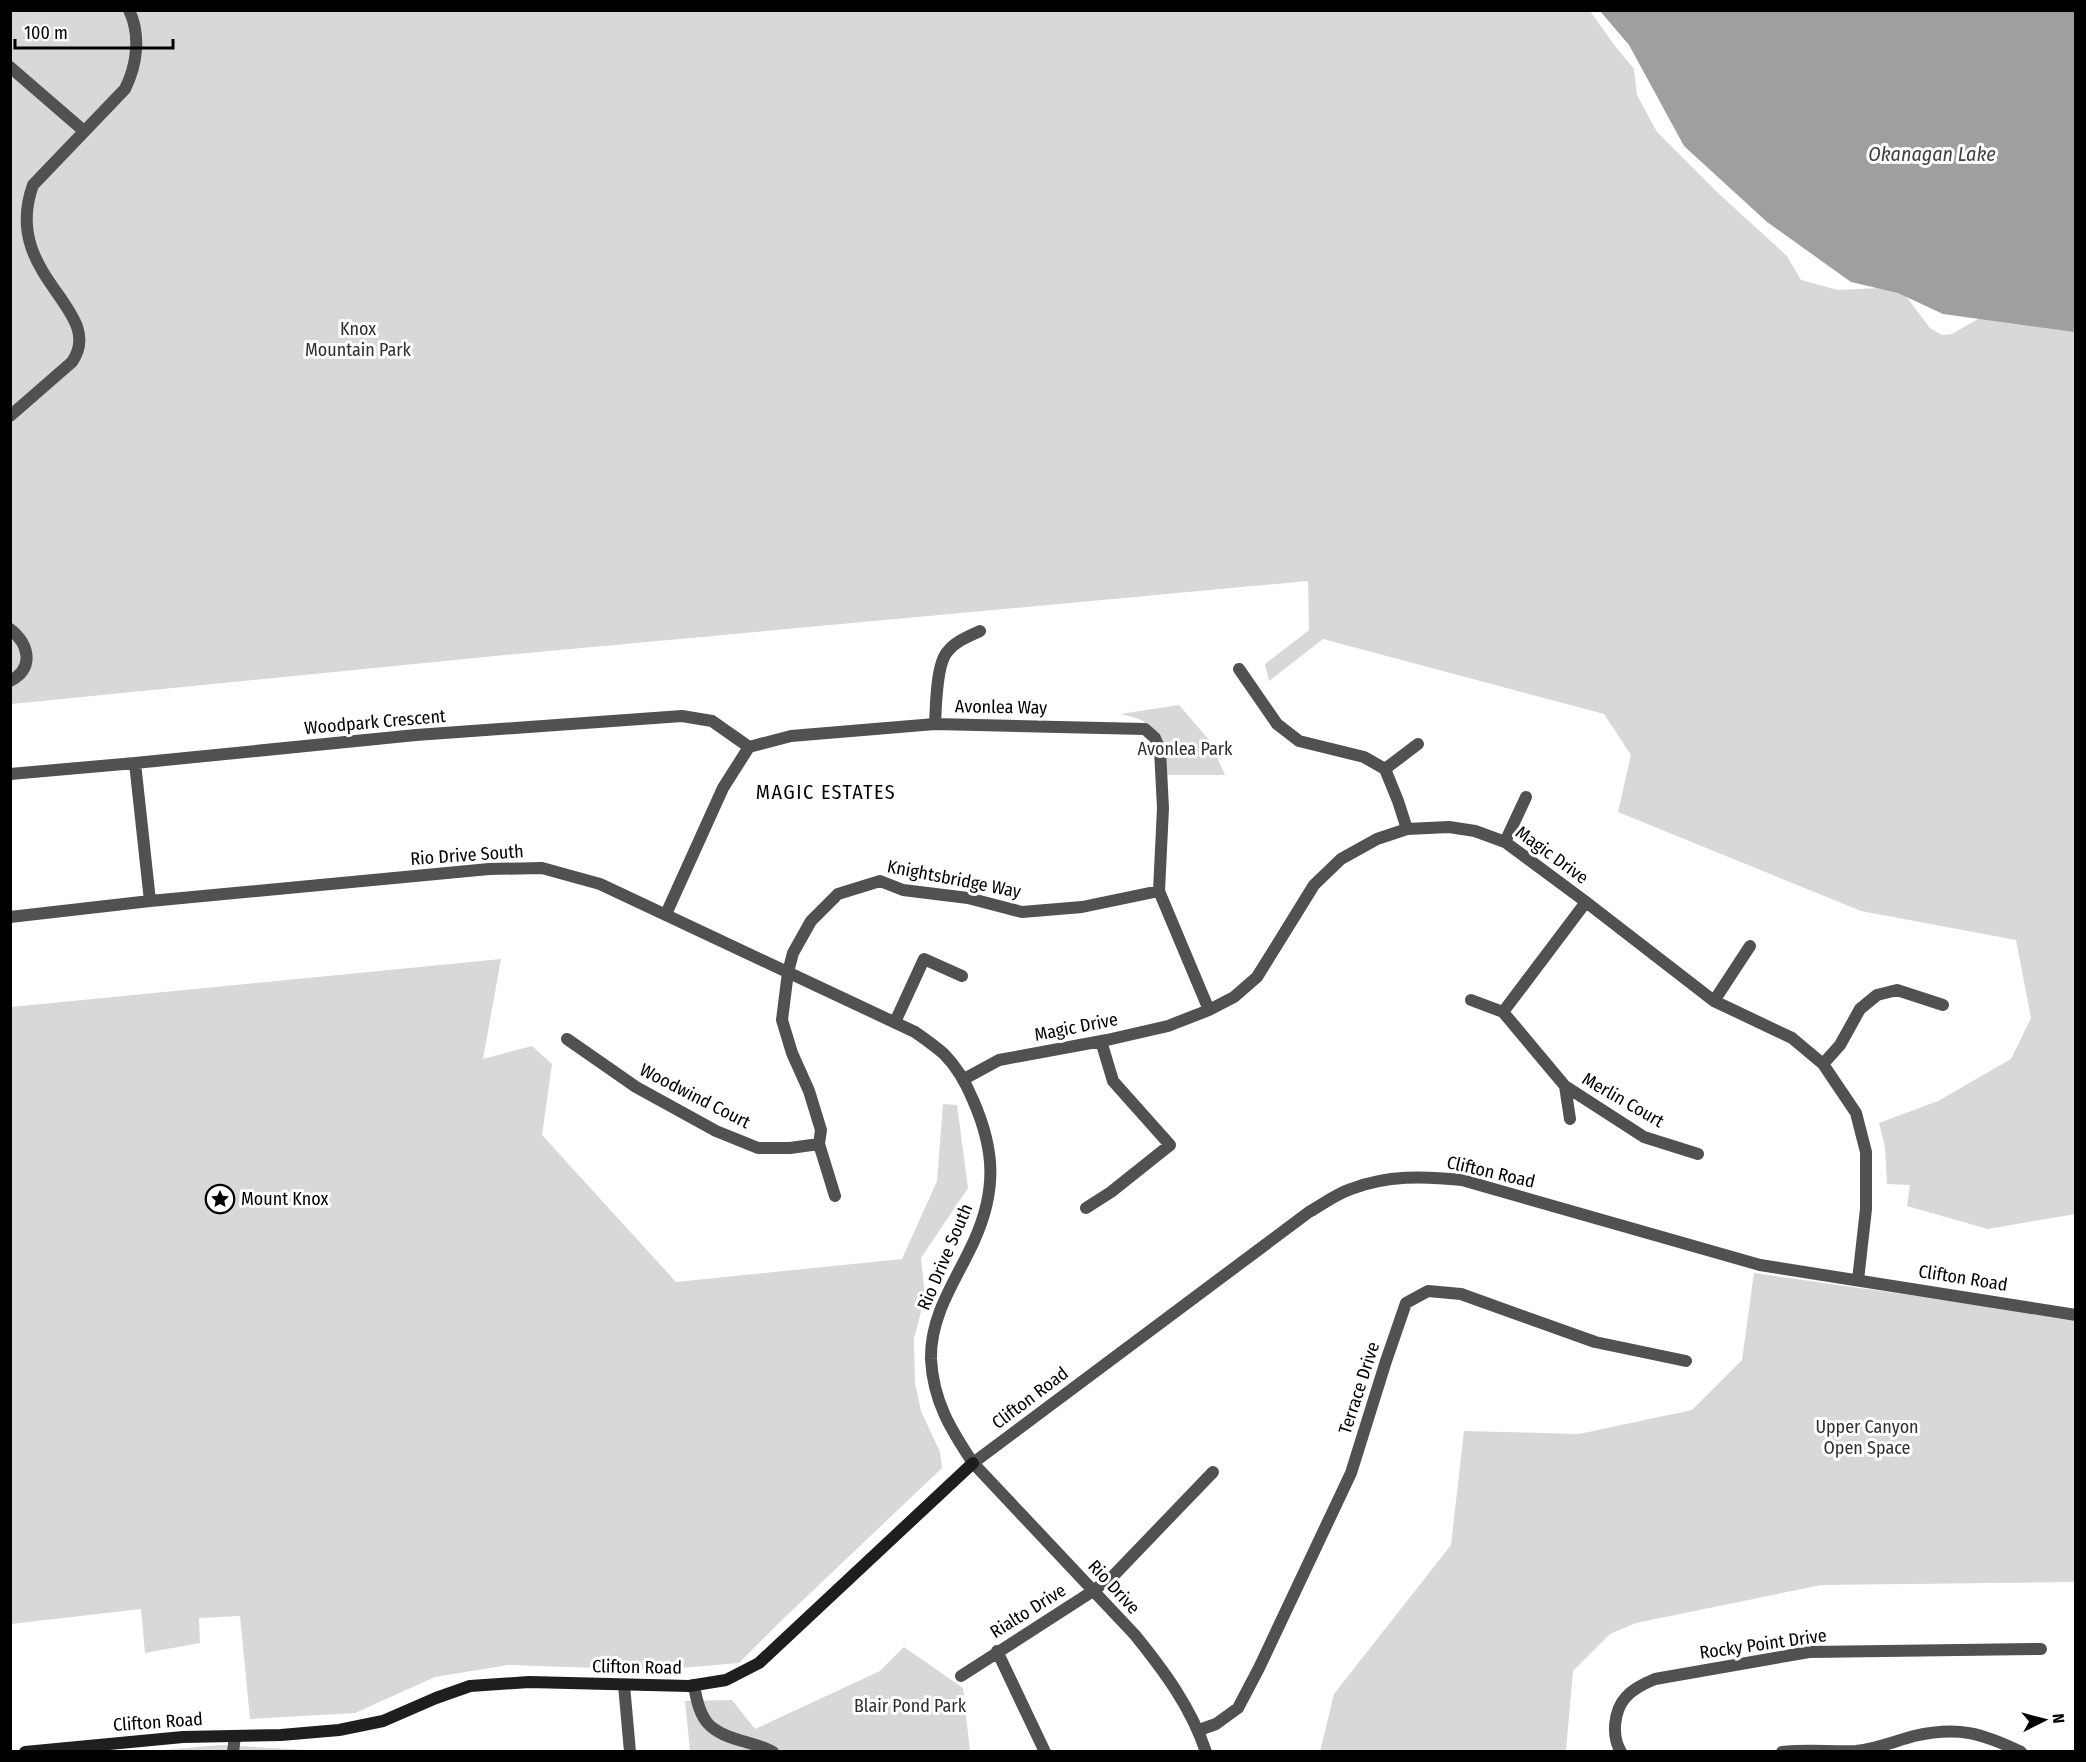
<svg xmlns="http://www.w3.org/2000/svg" width="2086" height="1762" font-family="'Fira Sans Condensed',sans-serif">
	<style>
		.green { fill: #d8d8d8 }
		.water { fill: #9f9f9f }
		.lines { fill: none; stroke-linecap: round; stroke-linejoin: round }
		.minor { stroke: #515151; stroke-width: 12 }
		.tertiary { stroke: #515151; stroke-width: 12 }
		.secondary { stroke: #1e1e1e; stroke-width: 12 }
		.labels { text-anchor: middle; stroke-width: 6; stroke-linejoin: round; paint-order: stroke }
		.park-label { font-size: 18px; fill: #2f2f2f; stroke: #fff }
		.street-label { font-size: 18px; fill: #000; stroke: #fff }
		.poi-label { font-size: 18px; fill: #000; stroke: #fff; text-anchor: start }
		.water-label { font-size: 20px; font-style: italic; fill: #404040; stroke: #fff }
		.neighbourhood-label { font-size: 20px; letter-spacing: 1.5px; fill: #000; stroke: #fff }
	</style>
	<rect width="100%" height="100%" fill="#fff"/>
	<path class="green" d="M 11,11 L 1590,11 L 1615,46 L 1634,69 L 1637,95 L 1657,132 L 1719,194 L 1787,256 L 1801,280 L 1838,290 L 1899,287 L 1930,328 L 1942,335 L 1952,334 L 1978,319 L 1990,316 L 2041,318 L 2075,332 L 2075,1214 L 1988,1229 L 1907,1206 L 1910,1185 L 1887,1184 L 1885,1147 L 1879,1123 L 1938,1101 L 2011,1059 L 2031,1018 L 2016,940 L 1861,911 L 1618,812 L 1631,755 L 1604,714 L 1323,639 L 1269,681 L 1265,664 L 1309,630 L 1308,581 L 505,655 L 11,704 Z
		M 1179,705 L 1210,741 L 1225,775 L 1160,775 C 1160,760 1157,736 1147,724 C 1141,718 1128,716 1120,714 Z
		M 501,959 L 483,1059 L 532,1046 L 552,1064 L 542,1135 L 676,1282 L 902,1259 L 937,1181 L 943,1104 L 957,1105 L 968,1188 L 921,1258 L 925,1296 L 914,1339 L 915,1383 L 921,1411 L 940,1452 L 942,1468 L 782,1620 L 739,1663 L 658,1670 L 508,1665 L 435,1677 L 355,1713 L 250,1719 L 240,1616 L 199,1618 L 200,1643 L 145,1653 L 141,1609 L 11,1624 L 11,1007 Z
		M 1754,1273 L 1966,1303 L 2075,1321 L 2075,1582 L 1821,1585 L 1636,1623 L 1610,1634 L 1573,1671 L 1566,1751 L 1320,1752 L 1334,1694 L 1451,1545 L 1464,1431 L 1579,1434 L 1692,1410 L 1742,1360 Z
		M 904,1647 L 963,1688 L 970,1751 L 690,1751 L 685,1701 L 732,1700 L 755,1729 L 880,1671 Z
		M 220,1745 L 326,1751 L 141,1752 Z"/>
	<path class="water" d="M 1600,11 L 2075,11 L 2075,332 L 1943,314 L 1898,293 L 1851,282 L 1767,222 L 1684,146 L 1629,45 Z"/>
	<g class="lines">
		<path class="minor" d="M 10,67 L 84,131
			M 10,416 L 72,362 C 108,310 0,276 33,185 L 125,89 C 137,65 141,35 129,10
			M 10,629 C 29,644 35,668 10,681
			M 1239,669 L 1277,724 L 1299,741 L 1364,757 L 1385,769 L 1398,801 L 1407,829
			M 935,724 C 936,707 936,663 948,651 C 956,641 969,636 980,631
			M 1385,769 L 1418,744
			M 10,774 L 135,763
			M 1505,842 L 1526,797
			M 150,901 L 135,763 L 416,735 L 682,716 L 712,721 L 749,747
			M 1586,902 L 1503,1012 L 1565,1086 L 1644,1137 L 1698,1154
			M 666,914 L 723,788 L 749,747 L 791,736 L 935,724 L 1145,729 L 1155,738 L 1160,750 L 1163,808 L 1159,891 L 1209,1010
			M 10,917 L 150,901 L 489,869 L 542,868 L 600,884 L 915,1032 C 925,1039 935,1046 944,1054 C 957,1067 966,1083 973,1100 C 995,1150 997,1190 974,1241 C 957,1279 930,1314 931,1359 C 933,1401 951,1430 973,1463
			M 1471,1000 L 1503,1012
			M 1714,1001 L 1750,946
			M 895,1022 L 924,959 L 962,976
			M 567,1039 L 636,1087 L 716,1131 L 758,1148 L 790,1148 L 819,1144
			M 1823,1064 L 1840,1045 L 1860,1009 L 1877,995 L 1897,990 L 1943,1005
			M 964,1079 L 999,1060 L 1107,1040 L 1168,1026 L 1209,1010 L 1234,997 L 1257,977 L 1314,885 L 1341,859 L 1377,839 L 1407,829 L 1449,827 L 1475,831 L 1505,842 L 1586,902 L 1714,1001 L 1792,1038 L 1823,1064 L 1856,1113 L 1866,1152 L 1866,1209 L 1858,1280
			M 1565,1086 L 1570,1119
			M 835,1196 L 819,1144 L 821,1130 L 809,1091 L 792,1053 L 782,1020 L 788,972 L 793,953 L 811,921 L 838,894 L 880,881 L 903,890 L 968,898 L 1022,912 L 1082,907 L 1159,891
			M 1086,1208 L 1111,1192 L 1170,1145 L 1113,1081 L 1101,1041
			M 997,1651 L 1045,1752
			M 961,1676 L 1093,1591 L 1114,1575 L 1213,1472
			M 624,1685 L 630,1752
			M 694,1685 C 700,1723 709,1732 746,1742 C 755,1745 765,1747 773,1752
			M 1199,1730 L 1216,1724 L 1238,1708 L 1259,1668 L 1351,1473 L 1386,1361 L 1406,1303 L 1428,1291 L 1461,1294 L 1595,1342 L 1686,1361
			M 233,1752 L 235,1736
			M 1621,1752 C 1611,1736 1614,1710 1626,1697 C 1634,1688 1645,1683 1655,1679 L 1809,1652 L 2041,1649
			M 1782,1752 C 1807,1749 1832,1752 1856,1751 C 1877,1749 1895,1741 1914,1736 C 1958,1726 1982,1733 2021,1752"/>
		<path class="tertiary" d="M 1206,1752 C 1191,1707 1164,1671 1135,1635 L 973,1463 L 1309,1212 C 1323,1204 1336,1194 1351,1189 C 1387,1175 1424,1176 1462,1180 L 1760,1265 L 2076,1315"/>
		<path class="secondary" d="M 25,1752 L 183,1737 L 281,1735 L 339,1730 L 383,1721 L 436,1698 L 470,1686 L 529,1682 L 689,1686 L 726,1680 L 759,1663 L 973,1463"/>
	</g>
	<defs>
		<g id="sight-ring" transform="scale(1.5)"><circle r="9.5" fill="#fff" stroke="#000" stroke-width="1.5"/><path d="M0-6L1.8-2.2L6-1.7L2.9 1.2L3.7 5.4L0 3.3L-3.7 5.4L-2.9 1.2L-6-1.7L-1.8-2.2Z" fill="#000"/></g>
	</defs>
	<g fill-rule="evenodd">
		<use href="#sight-ring" x="220" y="1199"/>
	</g>
	<g class="labels">
		<g class="park-label">
			<text x="358" y="335">Knox<tspan x="358" dy="21">Mountain Park</tspan></text>
			<text x="1185" y="755">Avonlea Park</text>
			<text x="1867" y="1433">Upper Canyon<tspan x="1867" dy="21">Open Space</tspan></text>
			<text x="910" y="1712">Blair Pond Park</text>
		</g>
		<g class="street-label">
			<text transform="translate(1001 707) rotate(1)" y="6">Avonlea Way</text>
			<text transform="translate(375 722) rotate(-5)" y="6">Woodpark Crescent</text>
			<text transform="translate(467 855) rotate(-4)" y="6">Rio Drive South</text>
			<text transform="translate(1552 855) rotate(36)" y="6">Magic Drive</text>
			<text transform="translate(954 879) rotate(11)" y="6">Knightsbridge Way</text>
			<text transform="translate(1076 1027) rotate(-11)" y="6">Magic Drive</text>
			<text transform="translate(695 1096) rotate(27)" y="6">Woodwind Court</text>
			<text transform="translate(1623 1100) rotate(30)" y="6">Merlin Court</text>
			<text transform="translate(1491 1172) rotate(13)" y="6">Clifton Road</text>
			<text transform="translate(945 1257) rotate(-67)" y="6">Rio Drive South</text>
			<text transform="translate(1963 1278) rotate(9)" y="6">Clifton Road</text>
			<text transform="translate(1359 1388) rotate(-72)" y="6">Terrace Drive</text>
			<text transform="translate(1030 1398) rotate(-37)" y="6">Clifton Road</text>
			<text transform="translate(1114 1587) rotate(47)" y="6">Rio Drive</text>
			<text transform="translate(1028 1611) rotate(-32)" y="6">Rialto Drive</text>
			<text transform="translate(1763 1644) rotate(-8)" y="6">Rocky Point Drive</text>
			<text transform="translate(637 1667) rotate(1)" y="6">Clifton Road</text>
			<text transform="translate(158 1722) rotate(-4)" y="6">Clifton Road</text>
		</g>
		<g class="poi-label">
			<text x="241" y="1205">Mount Knox</text>
		</g>
		<g class="water-label">
			<text x="1932" y="161">Okanagan Lake</text>
		</g>
		<g class="neighbourhood-label">
			<text x="826" y="799">MAGIC ESTATES</text>
		</g>
	</g>
	<rect width="2086" height="1762" fill="none" stroke="#000000" stroke-width="24"/>
	<g transform="translate(2044 1720) rotate(84)" stroke="#ffffff" stroke-width="4.5" paint-order="stroke">
	<path d="M0-4.5L10 22L0 15L-10 22Z" fill="#000000"/>
	<text y="-9" font-size="16" font-weight="bold" text-anchor="middle" fill="#000000">N</text>
	</g>
	<path d="M15 39v9h158v-9" fill="none" stroke="#000000" stroke-width="3"/>
	<text x="24" y="39" font-size="18" fill="#000000" stroke="#ffffff" stroke-width="4.5" paint-order="stroke">100 m</text>
</svg>
